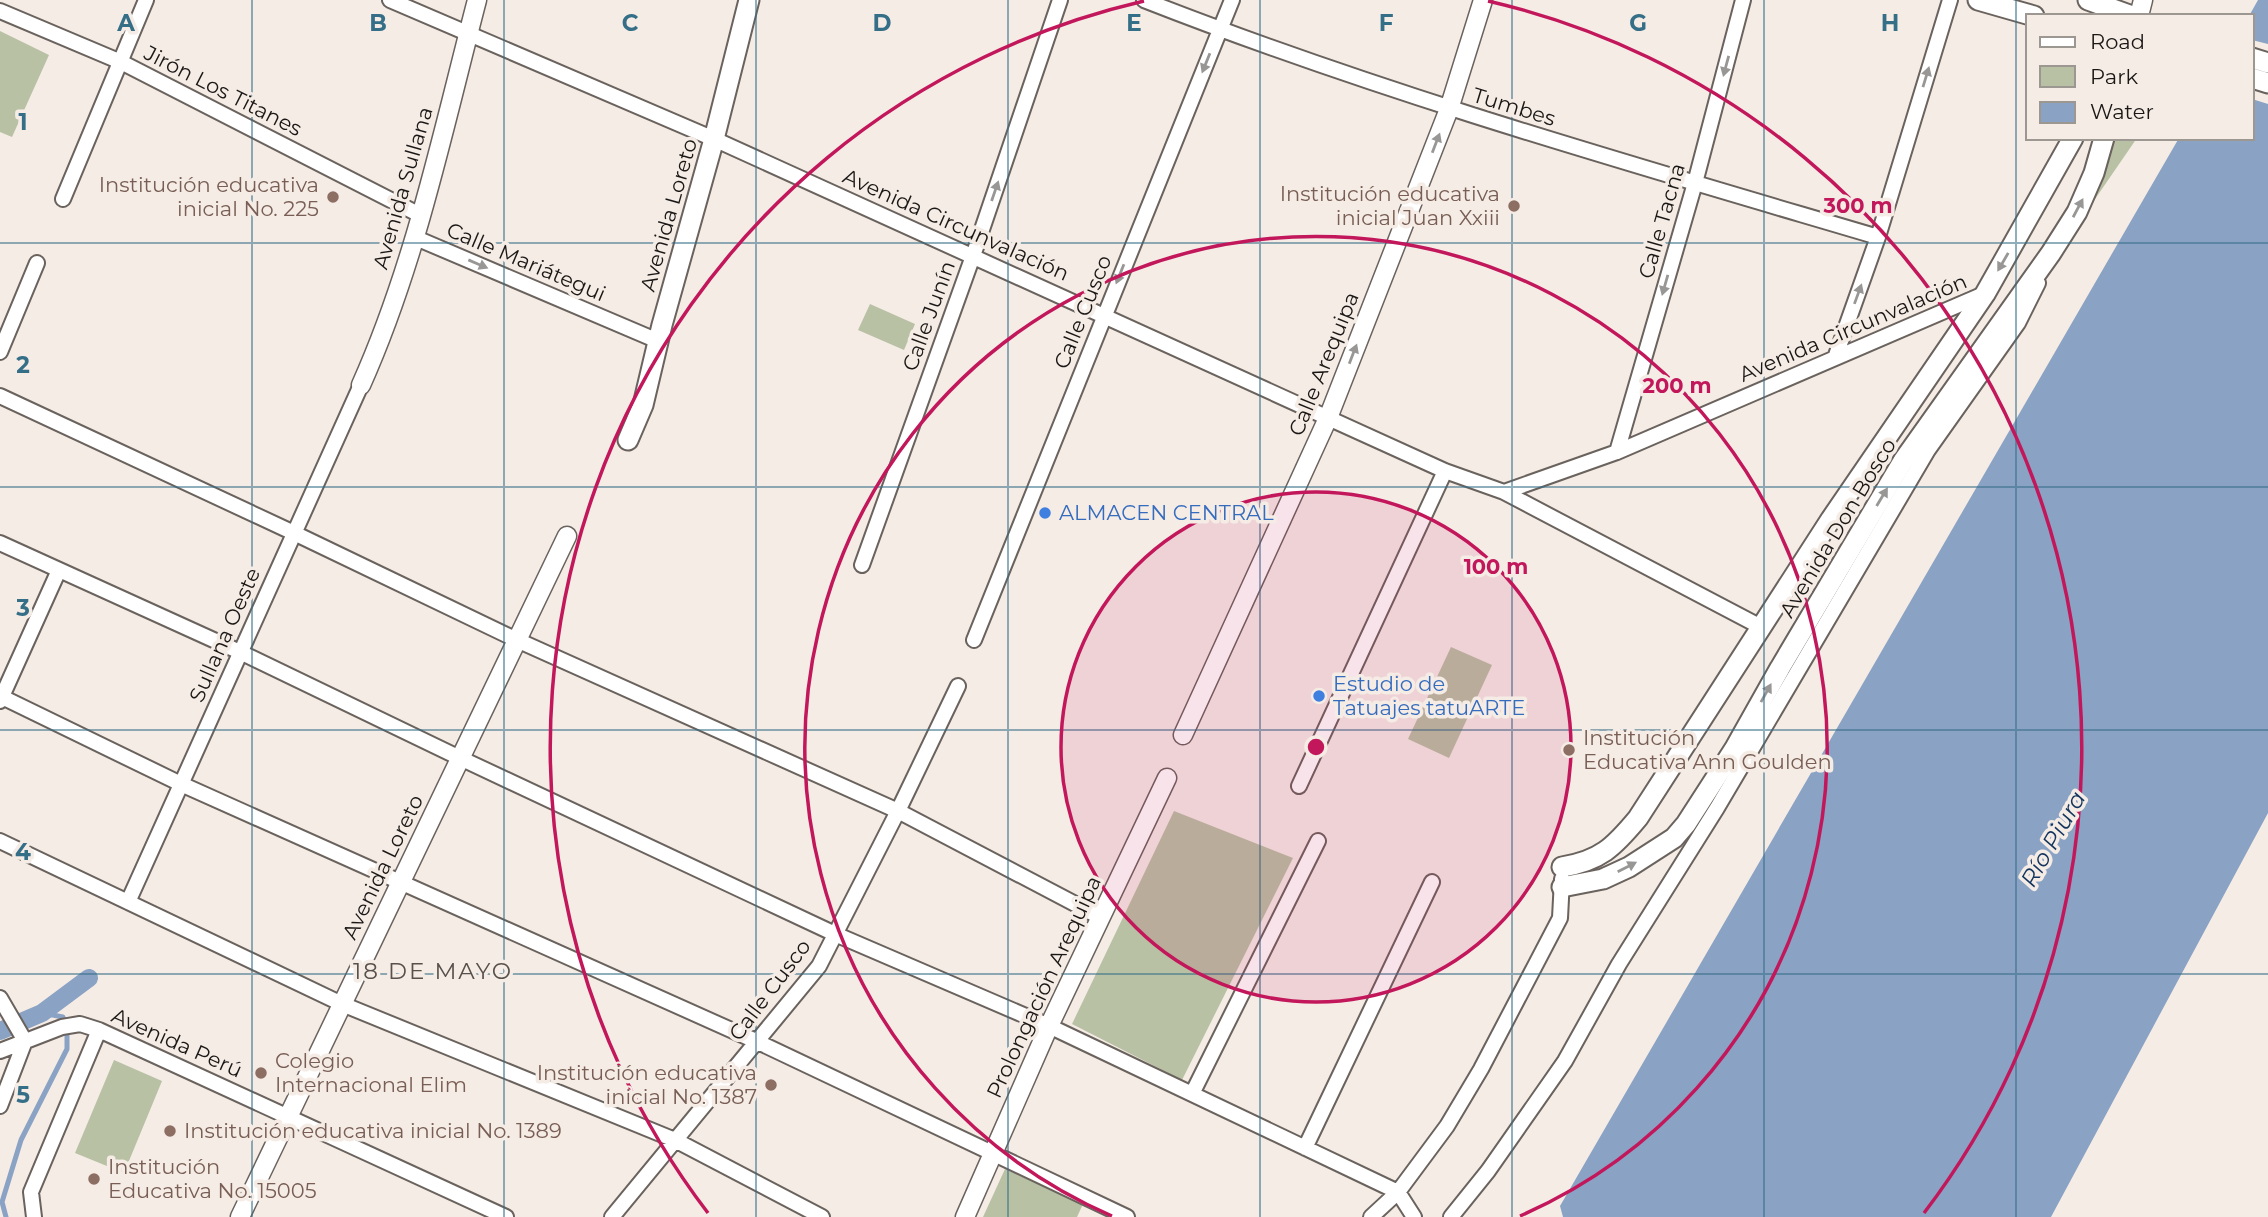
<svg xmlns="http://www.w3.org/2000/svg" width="2268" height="1217" font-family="Montserrat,sans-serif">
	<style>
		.green { fill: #b9c1a4 }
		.water { fill: #8aa2c3 }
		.pier { fill: #f5ece6 }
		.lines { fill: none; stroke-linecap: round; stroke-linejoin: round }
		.stream { stroke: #8aa2c3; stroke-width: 5 }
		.canal { stroke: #8aa2c3; stroke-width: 18 }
		.minor-casing { stroke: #6a625d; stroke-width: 18 }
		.tertiary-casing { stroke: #6a625d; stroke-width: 21 }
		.secondary-casing { stroke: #6a625d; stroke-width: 23 }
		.minor { stroke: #fff; stroke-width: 14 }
		.tertiary { stroke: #fff; stroke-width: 18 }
		.secondary { stroke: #fff; stroke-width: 19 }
		.oneway { fill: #989796 }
		.grid { fill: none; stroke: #356e87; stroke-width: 2; stroke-opacity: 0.55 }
		.ring { fill: none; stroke: #c2185b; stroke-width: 3.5 }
		.education-dot { fill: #8d6e63; stroke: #f5ece6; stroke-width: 2.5 }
		.shop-dot { fill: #3f7fe0; stroke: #f5ece6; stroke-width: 2.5 }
		.labels { text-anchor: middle; stroke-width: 7; stroke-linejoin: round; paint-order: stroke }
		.street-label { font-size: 21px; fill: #1a1715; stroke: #f5ece6 }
		.education-label { font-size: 21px; fill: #785e54; stroke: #f5ece6; text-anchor: start }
		.shop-label { font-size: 21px; fill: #366cbe; stroke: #f5ece6; text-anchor: start }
		.water-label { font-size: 23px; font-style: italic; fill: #12345e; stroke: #f5ece6 }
		.neighbourhood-label { font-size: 23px; letter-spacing: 2px; fill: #58504b; stroke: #f5ece6 }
		.grid-label { font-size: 23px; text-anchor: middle; font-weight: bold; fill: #356e87; stroke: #f5ece6; stroke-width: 7; stroke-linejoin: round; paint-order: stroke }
		.centre { fill: #c2185b; stroke: #f5ece6; stroke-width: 3.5 }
		.ring-label { font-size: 21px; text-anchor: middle; font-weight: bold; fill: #c2185b; stroke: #f5ece6; stroke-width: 7; stroke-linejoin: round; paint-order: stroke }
	</style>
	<rect width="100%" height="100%" fill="#f5ece6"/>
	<path class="green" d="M 0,31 L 49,55 L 12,137 L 0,132 Z
		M 2114,138 L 2137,138 L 2093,202 Z
		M 870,304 L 915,324 L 904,350 L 858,330 Z
		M 1451,647 L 1492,665 L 1449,758 L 1408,739 Z
		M 1174,811 L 1293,858 L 1182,1080 L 1072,1024 Z
		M 114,1060 L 162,1081 L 124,1173 L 75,1153 Z
		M 1005,1169 L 1083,1204 L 1077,1217 L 983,1217 Z"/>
	<path class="water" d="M 2258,0 L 2268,0 L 2268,813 L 2051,1217 L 1563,1217 L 1560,1206 L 2179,138 L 2252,138 L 2252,16 L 2249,16 Z"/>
	<path class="pier" d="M 2252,40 L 2268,44 L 2268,104 L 2252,99 Z"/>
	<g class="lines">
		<path class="stream" d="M 6,1217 L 2,1202 L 21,1140 L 67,1049 L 67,1036 L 63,1017 L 42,1013"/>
		<path class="canal" d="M 0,1031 L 42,1013 L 89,978"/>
		<g class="minor-casing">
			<path id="minor" d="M 390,0 L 714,139 L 1445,471 L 1504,492 L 1761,627
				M 1144,0 C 1384,94 1631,164 1878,237
				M 0,11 L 121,62 L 422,216
				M 63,199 L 146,0
				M 416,238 L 658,341
				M 0,352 L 37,263
				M 1835,358 L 1878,237 L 1950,0
				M 0,396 L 294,533 L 517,640 L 898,811 L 1100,917
				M 1617,452 L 1695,183 L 1743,0
				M 1504,492 L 1617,452 L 1984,294
				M 0,543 L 240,652 L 460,758 L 835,934 L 1049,1026 L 1398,1192 L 1414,1217
				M 862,565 L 973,256 L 1060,0
				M 974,640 L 1232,0
				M 2,697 L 181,784 L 758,1042 L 1127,1217
				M 0,701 L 59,570
				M 1299,786 L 1445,471
				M 0,841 L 342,1004 L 675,1140 L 822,1217
				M 128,902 L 361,385
				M 0,998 L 25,1041
				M 0,1051 L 62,1027 L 80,1024 L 99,1030 L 506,1217
				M 1192,1094 L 1318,841
				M 0,1106 L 25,1041
				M 1305,1148 L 1432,882
				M 34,1217 L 31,1192 L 99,1030
				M 612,1217 L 819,966 L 898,811 L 958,686
				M 1371,1217 L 1398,1192 L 1447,1126 L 1481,1069 L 1560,918 L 1562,879
				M 1451,1217 L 1488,1171 L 1565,1061 L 1619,964 L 1717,808 L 1928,450 L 2018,323 L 2038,283"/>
		</g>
		<g class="tertiary-casing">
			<path id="tertiary" d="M 2139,16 L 2143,0
				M 361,385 C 416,262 443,130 477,0
				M 1183,735 L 1328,418 L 1449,109 L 1483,0
				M 240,1217 L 567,536
				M 965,1217 L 1049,1026 L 1167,778"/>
		</g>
		<g class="secondary-casing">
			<path id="secondary" d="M 1978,0 L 2034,16
				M 2088,0 L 2132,16
				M 2252,58 L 2268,63
				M 2252,78 L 2268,83
				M 628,440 L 643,405 L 662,325 L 714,139 L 749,0
				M 1562,867 C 1600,861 1614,847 1638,818 L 1831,519 L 1985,294 L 2073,138
				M 1562,887 L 1603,879 L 1629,867 L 1674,838 L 1686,824 L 1735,748 L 1780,668 L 1903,461 L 2051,253 L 2077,212 L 2094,173 L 2104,138"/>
		</g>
		<use href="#minor" class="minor"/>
		<use href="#tertiary" class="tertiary"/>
		<use href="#secondary" class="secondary"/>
	</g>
	<defs><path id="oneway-solid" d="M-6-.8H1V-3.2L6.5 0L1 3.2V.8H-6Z" transform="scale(1.75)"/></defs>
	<g class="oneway">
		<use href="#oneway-solid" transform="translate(1206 63) rotate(112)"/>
		<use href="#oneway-solid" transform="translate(1726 66) rotate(105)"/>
		<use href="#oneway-solid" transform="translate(1926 77) rotate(-73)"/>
		<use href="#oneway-solid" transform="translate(1436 143) rotate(-69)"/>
		<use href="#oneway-solid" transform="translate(995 191) rotate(-71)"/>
		<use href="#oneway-solid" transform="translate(2078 208) rotate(-62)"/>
		<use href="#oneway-solid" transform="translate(2003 262) rotate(120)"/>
		<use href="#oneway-solid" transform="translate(478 264) rotate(23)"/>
		<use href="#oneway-solid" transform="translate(1120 274) rotate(112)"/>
		<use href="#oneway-solid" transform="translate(1665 285) rotate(106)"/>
		<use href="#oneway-solid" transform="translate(1858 294) rotate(-70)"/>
		<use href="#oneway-solid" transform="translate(1353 354) rotate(-69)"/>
		<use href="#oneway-solid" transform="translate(1882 497) rotate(-59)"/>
		<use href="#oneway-solid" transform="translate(1766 693) rotate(-61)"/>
		<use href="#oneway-solid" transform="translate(1627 867) rotate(-27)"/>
	</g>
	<path class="grid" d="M 252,0 L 252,1217M 504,0 L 504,1217M 756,0 L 756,1217M 1008,0 L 1008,1217M 1260,0 L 1260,1217M 1512,0 L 1512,1217M 1764,0 L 1764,1217M 2016,0 L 2016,1217M 0,243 L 2268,243M 0,487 L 2268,487M 0,730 L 2268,730M 0,974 L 2268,974"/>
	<circle cx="1316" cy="747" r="255" fill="#c2185b" fill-opacity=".12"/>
	<g class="ring">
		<circle cx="1316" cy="747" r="255"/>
		<path d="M1112 1216A511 511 0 1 1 1520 1216"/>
		<path d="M708 1213A766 766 0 0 1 1144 1M1488 1A766 766 0 0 1 1924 1213"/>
	</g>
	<g class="education-dot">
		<circle cx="333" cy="197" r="7"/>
		<circle cx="1514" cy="206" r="7"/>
		<circle cx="1569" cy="750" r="7"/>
		<circle cx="261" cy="1073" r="7"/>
		<circle cx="771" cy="1085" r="7"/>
		<circle cx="170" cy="1131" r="7"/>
		<circle cx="94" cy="1179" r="7"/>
	</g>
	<g class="shop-dot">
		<circle cx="1045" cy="513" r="7"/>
		<circle cx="1319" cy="696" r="7"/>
	</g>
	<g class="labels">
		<g class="street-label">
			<text transform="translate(223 91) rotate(27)" y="7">Jirón Los Titanes</text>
			<text transform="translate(1514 107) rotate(17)" y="7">Tumbes</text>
			<text transform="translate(403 188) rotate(-74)" y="7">Avenida Sullana</text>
			<text transform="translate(669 215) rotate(-74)" y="7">Avenida Loreto</text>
			<text transform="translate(1662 221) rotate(-74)" y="7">Calle Tacna</text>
			<text transform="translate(956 225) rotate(24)" y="7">Avenida Circunvalación</text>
			<text transform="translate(526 262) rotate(23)" y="7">Calle Mariátegui</text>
			<text transform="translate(1083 312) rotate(-68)" y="7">Calle Cusco</text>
			<text transform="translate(929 316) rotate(-70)" y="7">Calle Junín</text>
			<text transform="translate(1853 328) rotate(-23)" y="7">Avenida Circunvalación</text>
			<text transform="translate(1324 364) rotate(-68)" y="7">Calle Arequipa</text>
			<text transform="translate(1838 528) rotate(-59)" y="7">Avenida Don Bosco</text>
			<text transform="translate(225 635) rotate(-66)" y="7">Sullana Oeste</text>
			<text transform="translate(383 867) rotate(-64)" y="7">Avenida Loreto</text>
			<text transform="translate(1044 987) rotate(-65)" y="7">Prolongación Arequipa</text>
			<text transform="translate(770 990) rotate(-53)" y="7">Calle Cusco</text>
			<text transform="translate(177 1043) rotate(24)" y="7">Avenida Perú</text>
		</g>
		<g class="education-label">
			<text x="319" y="192" text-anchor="end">Institución educativa<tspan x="319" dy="24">inicial No. 225</tspan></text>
			<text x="1500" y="201" text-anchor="end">Institución educativa<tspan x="1500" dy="24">inicial Juan Xxiii</tspan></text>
			<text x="1583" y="745">Institución<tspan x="1583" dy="24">Educativa Ann Goulden</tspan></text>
			<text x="275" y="1068">Colegio<tspan x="275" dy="24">Internacional Elim</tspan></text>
			<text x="757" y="1080" text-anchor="end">Institución educativa<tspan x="757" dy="24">inicial No. 1387</tspan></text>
			<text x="184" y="1138">Institución educativa inicial No. 1389</text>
			<text x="108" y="1174">Institución<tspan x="108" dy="24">Educativa No. 15005</tspan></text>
		</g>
		<g class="shop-label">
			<text x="1059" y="520">ALMACEN CENTRAL</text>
			<text x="1333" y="691">Estudio de<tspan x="1333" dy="24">Tatuajes tatuARTE</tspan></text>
		</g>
		<g class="water-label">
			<text transform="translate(2053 839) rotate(-60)" y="8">Río Piura</text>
		</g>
		<g class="neighbourhood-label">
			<text x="433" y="979">18 DE MAYO</text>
		</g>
	</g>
	<g class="grid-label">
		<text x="126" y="31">A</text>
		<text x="378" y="31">B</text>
		<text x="630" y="31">C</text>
		<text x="882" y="31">D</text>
		<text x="1134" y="31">E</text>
		<text x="1386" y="31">F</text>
		<text x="1638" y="31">G</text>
		<text x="1890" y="31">H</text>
		<text x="23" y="130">1</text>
		<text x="23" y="373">2</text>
		<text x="23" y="616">3</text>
		<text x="23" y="860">4</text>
		<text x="23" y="1103">5</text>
	</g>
	<circle cx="1316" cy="747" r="10" class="centre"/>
	<g class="ring-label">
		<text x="1858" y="213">300 m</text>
		<text x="1677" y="393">200 m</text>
		<text x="1496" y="574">100 m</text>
	</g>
	<rect x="2026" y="14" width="228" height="126" fill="#f5ece6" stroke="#9d9792" stroke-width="2"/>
	<rect x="2040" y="37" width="35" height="10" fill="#ffffff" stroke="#9d9792" stroke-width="2"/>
	<text x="2090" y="49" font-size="21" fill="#1a1715">Road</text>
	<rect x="2040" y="66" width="35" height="21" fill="#b9c1a4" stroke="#9d9792" stroke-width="2"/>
	<text x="2090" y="84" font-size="21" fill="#1a1715">Park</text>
	<rect x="2040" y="102" width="35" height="21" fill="#8aa2c3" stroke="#9d9792" stroke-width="2"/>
	<text x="2090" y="119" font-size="21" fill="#1a1715">Water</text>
</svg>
